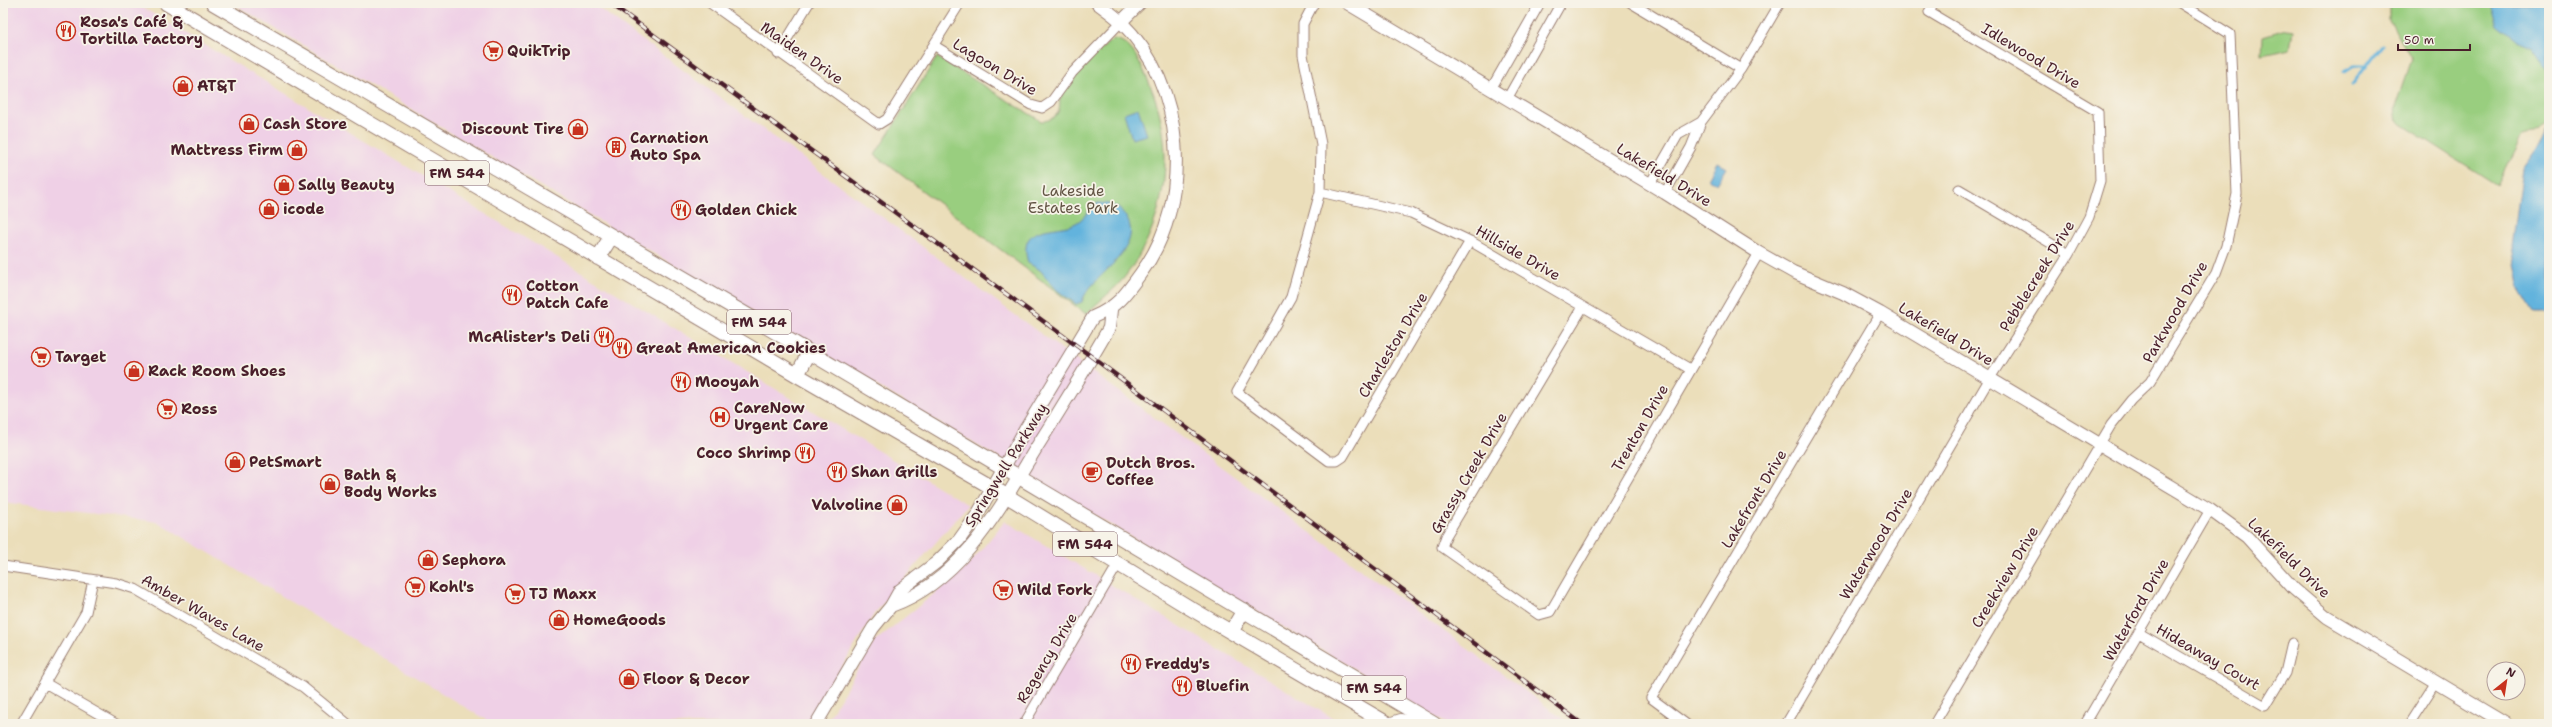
<svg xmlns="http://www.w3.org/2000/svg" width="2552" height="727" font-family="'Shantell Sans',sans-serif">
	<style>
		.built { fill: #efd0e6 }
		.green { fill: #99ce7f; stroke: #727655 }
		.water { fill: #62b3dd; stroke: #566984 }
		.lines { fill: none; stroke-linecap: round; stroke-linejoin: round }
		.stream { stroke: #62b3dd; stroke-width: 3 }
		.street-casing { stroke: #9a7e72; stroke-width: 11 }
		.secondary-casing { stroke: #9a7e72; stroke-width: 14 }
		.primary-casing { stroke: #9a7e72; stroke-width: 16 }
		.street { stroke: #fff; stroke-width: 9 }
		.secondary { stroke: #fff; stroke-width: 12 }
		.primary { stroke: #fff; stroke-width: 14 }
		.rail-casing { stroke: #4a1f2b; stroke-width: 4.5 }
		.rail { stroke: #f7f3e8; stroke-width: 3; stroke-dasharray: 9; stroke-linecap: butt }
		.labels { text-anchor: middle; stroke-width: 3.5; stroke-linejoin: round; paint-order: stroke }
		.shield { fill: #f7f3e8; stroke: #7e5f64; stroke-width: 1 }
		.shield-label { font-size: 14px; font-weight: bold; fill: #4a1f2b }
		.poi-label { font-size: 15px; font-weight: bold; fill: #4a1f2b; stroke: #f7f3e8; text-anchor: start }
		.street-label { font-size: 15px; fill: #4a1f2b; stroke: #f7f3e8 }
		.park-label { font-size: 15px; fill: #625444; stroke: #f7f3e8 }
	</style>
	<rect width="100%" height="100%" fill="#f7f3e8"/>
	<filter id="ink" filterUnits="userSpaceOnUse"><feTurbulence type="fractalNoise" baseFrequency=".025" numOctaves="2"/><feDisplacementMap in="SourceGraphic" scale="8" xChannelSelector="R" yChannelSelector="G"/><feConvolveMatrix kernelMatrix="1 2 1 2 8 2 1 2 1" color-interpolation-filters="sRGB"/></filter>
	<filter id="wash" filterUnits="userSpaceOnUse"><feTurbulence type="fractalNoise" baseFrequency=".012" numOctaves="4" result="noise"/><feDisplacementMap in="SourceGraphic" scale="16" xChannelSelector="R" yChannelSelector="G"/><feGaussianBlur stdDeviation="0.9" result="paint"/><feColorMatrix in="noise" values="0 0 0 0 0 0 0 0 0 0 0 0 0 0 0 0 0 1.4 0 .05"/><feComposite in="paint" operator="in"/></filter>
	<g filter="url(#wash)">
		<rect width="100%" height="100%" fill="#ebdeba"/>
		<path class="built" d="M 3,3 L 135,3 L 968,505 L 874,614 L 807,724 L 493,724 L 158,522 L 3,502 Z
			M 232,3 L 592,3 L 1570,724 L 1447,724 Z
			M 1005,521 L 1311,705 L 1343,724 L 825,724 L 874,642 L 965,569 Z"/>
		<path class="green" d="M 2389,3 L 2549,3 L 2549,121 L 2521,138 L 2497,185 L 2397,121 L 2395,109 L 2412,59 L 2389,20 Z
			M 2286,29 L 2293,30 L 2290,49 L 2262,55 L 2263,36 Z
			M 1114,39 C 1131,41 1141,64 1147,78 C 1177,143 1169,216 1127,274 C 1116,289 1099,301 1086,314 L 875,155 L 937,57 L 1041,121 C 1046,121 1051,120 1055,116 C 1061,111 1059,105 1060,99 C 1065,85 1101,46 1114,39 Z"/>
		<path class="water" d="M 2489,3 L 2549,3 L 2549,69 L 2534,48 L 2517,41 L 2497,25 Z
			M 1138,108 L 1147,135 L 1132,139 L 1124,113 Z
			M 2549,127 L 2549,313 L 2534,313 L 2520,290 L 2512,247 L 2523,169 L 2542,143 Z
			M 1717,162 L 1727,168 L 1717,184 L 1708,179 Z
			M 1097,203 C 1109,203 1119,205 1126,217 C 1147,250 1088,277 1082,302 L 1076,304 L 1057,290 L 1040,270 L 1028,263 C 1016,222 1056,233 1076,223 C 1085,218 1089,209 1097,203 Z"/>
		<g class="lines">
			<path class="stream" d="M 2344,72 L 2353,66 L 2367,66
				M 2352,85 L 2382,45"/>
		</g>
	</g>
	<g filter="url(#ink)">
		<g class="lines">
			<g class="street-casing">
				<path id="street" d="M 710,3 L 879,124 L 887,119 L 960,3
					M 1314,3 L 1303,24 L 1303,55 L 1321,144 L 1320,192 L 1291,297 L 1237,392 L 1329,461 L 1337,461 L 1343,457 L 1470,241
					M 1631,3 L 1741,69
					M 935,46 L 1031,105 L 1042,108 L 1051,102 L 1072,73 L 1121,22
					M 778,54 L 809,3
					M 1491,89 L 1540,3
					M 1507,99 L 1561,3
					M 1701,122 L 1741,69 L 1780,3
					M 1650,184 L 1678,135 L 1701,122 L 1691,147 L 1665,193
					M 1959,189 L 2069,254
					M 1320,192 L 1411,213 L 1470,241 L 1690,369
					M 1583,307 L 1446,536 L 1442,547 L 1539,615 L 1550,612 L 1759,253
					M 3,566 L 116,583 L 135,589 L 303,687 L 348,724
					M 2139,633 L 2265,706 L 2285,673 L 2292,643
					M 45,683 L 116,724
					M 21,724 L 86,612 L 93,580
					M 1024,724 L 1118,564
					M 1686,724 L 1651,698 L 1880,313
					M 1786,724 L 1990,378 L 2069,254 L 2089,217 L 2100,181 L 2098,112 L 1929,12 L 1934,3
					M 1934,724 L 2111,425 L 2131,400 L 2150,382 L 2216,273 L 2226,246 L 2237,194 L 2230,34 L 2180,3
					M 2085,724 L 2210,510
					M 2409,724 L 2436,682"/>
			</g>
			<g class="secondary-casing">
				<path id="secondary" d="M 1347,3 L 1665,193 L 1759,253 L 1793,272 L 1843,293 L 1880,313 L 2210,510 L 2247,537 L 2294,589 L 2327,617 L 2506,724
					M 1121,22 L 1140,3
					M 891,606 C 963,580 1000,507 1038,445 C 1062,407 1086,368 1109,328 L 1111,310
					M 816,724 L 873,628 L 891,606 L 900,590 L 937,562 L 959,540 L 977,515 L 1026,428 L 1093,317 C 1117,307 1126,294 1141,273 C 1194,202 1186,85 1121,22 C 1114,15 1105,9 1097,3"/>
			</g>
			<g class="primary-casing">
				<path id="primary" d="M 166,3 L 797,375 L 1007,496 L 1190,608 L 1388,724
					M 213,3 L 757,321 L 1434,724
					M 598,258 L 611,237
					M 797,375 L 809,353
					M 1231,632 L 1244,610
					M 1392,724 L 1401,721 L 1413,724"/>
			</g>
			<use href="#street" class="street"/>
			<use href="#secondary" class="secondary"/>
			<use href="#primary" class="primary"/>
			<g class="rail-casing">
				<path id="rail" d="M 610,3 L 1092,357 L 1582,724"/>
			</g>
			<use href="#rail" class="rail"/>
		</g>
	</g>
	<defs>
		<g id="restaurant-ring" transform="scale(1)"><circle r="9.5" fill="#f7f3e8" stroke="#c8321e" stroke-width="1.5"/><path d="M-5-6h1v4h1v-4h1v4h1v-4h1v5L-1.5 .5V6h-2V.5L-5-1ZM5-6V6H3V1.5H1.5Q1.5-4 5-6Z" fill="#c8321e"/></g>
		<g id="supermarket-ring" transform="scale(1)"><circle r="9.5" fill="#f7f3e8" stroke="#c8321e" stroke-width="1.5"/><path d="M-6-5.5h2.5l.6 2H6L4.5 2H-2.5L-4.4-4H-6ZM-1.5 3.2a1.3 1.3 0 1 0 .1 0ZM3 3.2a1.3 1.3 0 1 0 .1 0Z" fill="#c8321e"/></g>
		<g id="shop-ring" transform="scale(1)"><circle r="9.5" fill="#f7f3e8" stroke="#c8321e" stroke-width="1.5"/><path d="M-5-2.5h2.3a2.7 3.5 0 0 1 5.4 0H5L5.5 6h-11ZM-1.5-2.5h3a1.5 2.3 0 0 0-3 0Z" fill="#c8321e"/></g>
		<g id="building-ring" transform="scale(1)"><circle r="9.5" fill="#f7f3e8" stroke="#c8321e" stroke-width="1.5"/><path d="M-4-6H4V6H1V3H-1V6H-4ZM-2.5-4.3h1.7v1.8h-1.7ZM.8-4.3h1.7v1.8H.8ZM-2.5-1h1.7V.8h-1.7ZM.8-1h1.7V.8H.8Z" fill="#c8321e"/></g>
		<g id="hospital-ring" transform="scale(1)"><circle r="9.5" fill="#f7f3e8" stroke="#c8321e" stroke-width="1.5"/><path d="M-5-5h3v3.5h4V-5h3V5h-3V1.5h-4V5h-3Z" fill="#c8321e"/></g>
		<g id="cafe-ring" transform="scale(1)"><circle r="9.5" fill="#f7f3e8" stroke="#c8321e" stroke-width="1.5"/><path d="M-5.5-4.5H6V0H3Q3 3.5 0 3.5H-2.5Q-5.5 3.5-5.5 0ZM3-3.2v2h1.7v-2ZM-6 4.5H4V6H-6Z" fill="#c8321e"/></g>
	</defs>
	<g fill-rule="evenodd">
		<use href="#restaurant-ring" x="66" y="31"/>
		<use href="#supermarket-ring" x="493" y="51"/>
		<use href="#shop-ring" x="183" y="86"/>
		<use href="#shop-ring" x="249" y="124"/>
		<use href="#shop-ring" x="578" y="129"/>
		<use href="#building-ring" x="616" y="147"/>
		<use href="#shop-ring" x="297" y="150"/>
		<use href="#shop-ring" x="284" y="185"/>
		<use href="#shop-ring" x="269" y="209"/>
		<use href="#restaurant-ring" x="681" y="210"/>
		<use href="#restaurant-ring" x="512" y="295"/>
		<use href="#restaurant-ring" x="604" y="337"/>
		<use href="#restaurant-ring" x="622" y="348"/>
		<use href="#supermarket-ring" x="41" y="357"/>
		<use href="#shop-ring" x="134" y="371"/>
		<use href="#restaurant-ring" x="681" y="382"/>
		<use href="#supermarket-ring" x="167" y="409"/>
		<use href="#hospital-ring" x="720" y="417"/>
		<use href="#restaurant-ring" x="805" y="453"/>
		<use href="#shop-ring" x="235" y="462"/>
		<use href="#restaurant-ring" x="837" y="472"/>
		<use href="#cafe-ring" x="1092" y="472"/>
		<use href="#shop-ring" x="330" y="484"/>
		<use href="#shop-ring" x="897" y="505"/>
		<use href="#shop-ring" x="428" y="560"/>
		<use href="#supermarket-ring" x="415" y="587"/>
		<use href="#supermarket-ring" x="1003" y="590"/>
		<use href="#supermarket-ring" x="515" y="594"/>
		<use href="#shop-ring" x="559" y="620"/>
		<use href="#restaurant-ring" x="1131" y="664"/>
		<use href="#shop-ring" x="629" y="679"/>
		<use href="#restaurant-ring" x="1182" y="686"/>
	</g>
	<g class="labels">
		<g class="shield">
			<rect x="425" y="161" width="64" height="24" rx="3"/>
			<rect x="727" y="310" width="64" height="24" rx="3"/>
			<rect x="1053" y="532" width="64" height="24" rx="3"/>
			<rect x="1342" y="676" width="64" height="24" rx="3"/>
		</g>
		<g class="shield-label">
			<text x="457" y="178">FM 544</text>
			<text x="759" y="327">FM 544</text>
			<text x="1085" y="549">FM 544</text>
			<text x="1374" y="693">FM 544</text>
		</g>
		<g class="poi-label">
			<text x="80" y="27">Rosa's Café &amp;<tspan x="80" dy="17">Tortilla Factory</tspan></text>
			<text x="507" y="56">QuikTrip</text>
			<text x="197" y="91">AT&amp;T</text>
			<text x="263" y="129">Cash Store</text>
			<text x="564" y="134" text-anchor="end">Discount Tire</text>
			<text x="630" y="143">Carnation<tspan x="630" dy="17">Auto Spa</tspan></text>
			<text x="283" y="155" text-anchor="end">Mattress Firm</text>
			<text x="298" y="190">Sally Beauty</text>
			<text x="283" y="214">icode</text>
			<text x="695" y="215">Golden Chick</text>
			<text x="526" y="291">Cotton<tspan x="526" dy="17">Patch Cafe</tspan></text>
			<text x="590" y="342" text-anchor="end">McAlister's Deli</text>
			<text x="636" y="353">Great American Cookies</text>
			<text x="55" y="362">Target</text>
			<text x="148" y="376">Rack Room Shoes</text>
			<text x="695" y="387">Mooyah</text>
			<text x="734" y="413">CareNow<tspan x="734" dy="17">Urgent Care</tspan></text>
			<text x="181" y="414">Ross</text>
			<text x="791" y="458" text-anchor="end">Coco Shrimp</text>
			<text x="249" y="467">PetSmart</text>
			<text x="1106" y="468">Dutch Bros.<tspan x="1106" dy="17">Coffee</tspan></text>
			<text x="851" y="477">Shan Grills</text>
			<text x="344" y="480">Bath &amp;<tspan x="344" dy="17">Body Works</tspan></text>
			<text x="883" y="510" text-anchor="end">Valvoline</text>
			<text x="442" y="565">Sephora</text>
			<text x="429" y="592">Kohl's</text>
			<text x="1017" y="595">Wild Fork</text>
			<text x="529" y="599">TJ Maxx</text>
			<text x="573" y="625">HomeGoods</text>
			<text x="1145" y="669">Freddy's</text>
			<text x="643" y="684">Floor &amp; Decor</text>
			<text x="1196" y="691">Bluefin</text>
		</g>
		<g class="street-label">
			<text transform="translate(802 53) rotate(35)" y="5">Maiden Drive</text>
			<text transform="translate(2031 56) rotate(31)" y="5">Idlewood Drive</text>
			<text transform="translate(995 67) rotate(31)" y="5">Lagoon Drive</text>
			<text transform="translate(1664 175) rotate(31)" y="5">Lakefield Drive</text>
			<text transform="translate(1518 253) rotate(30)" y="5">Hillside Drive</text>
			<text transform="translate(2037 276) rotate(-58)" y="5">Pebblecreek Drive</text>
			<text transform="translate(2175 312) rotate(-60)" y="5">Parkwood Drive</text>
			<text transform="translate(1946 334) rotate(31)" y="5">Lakefield Drive</text>
			<text transform="translate(1393 345) rotate(-59)" y="5">Charleston Drive</text>
			<text transform="translate(1640 428) rotate(-60)" y="5">Trenton Drive</text>
			<text transform="translate(1006 465) rotate(-58)" y="5">Springwell Parkway</text>
			<text transform="translate(1469 473) rotate(-60)" y="5">Grassy Creek Drive</text>
			<text transform="translate(1754 499) rotate(-59)" y="5">Lakefront Drive</text>
			<text transform="translate(1876 544) rotate(-59)" y="5">Waterwood Drive</text>
			<text transform="translate(2289 558) rotate(44)" y="5">Lakefield Drive</text>
			<text transform="translate(2005 577) rotate(-59)" y="5">Creekview Drive</text>
			<text transform="translate(2136 610) rotate(-60)" y="5">Waterford Drive</text>
			<text transform="translate(203 613) rotate(30)" y="5">Amber Waves Lane</text>
			<text transform="translate(2208 657) rotate(30)" y="5">Hideaway Court</text>
			<text transform="translate(1047 658) rotate(-59)" y="5">Regency Drive</text>
		</g>
		<g class="park-label">
			<text x="1073" y="196">Lakeside<tspan x="1073" dy="17">Estates Park</tspan></text>
		</g>
	</g>
	<rect width="2552" height="727" fill="none" stroke="#f7f3e8" stroke-width="16"/>
	<g transform="translate(2506 681) rotate(30)"><circle r="19" fill="#f7f3e8" stroke="#b29e9c"/>
	<path d="M0-3L7 15L0 10L-7 15Z" fill="#c8321e"/>
	<text y="-6" font-size="11" font-weight="bold" text-anchor="middle" fill="#4a1f2b">N</text>
	</g>
	<path d="M2398 44v6h72v-6" fill="none" stroke="#4a1f2b" stroke-width="2"/>
	<text x="2404" y="44" font-size="12" fill="#4a1f2b" stroke="#f7f3e8" stroke-width="3" paint-order="stroke">50 m</text>
</svg>
